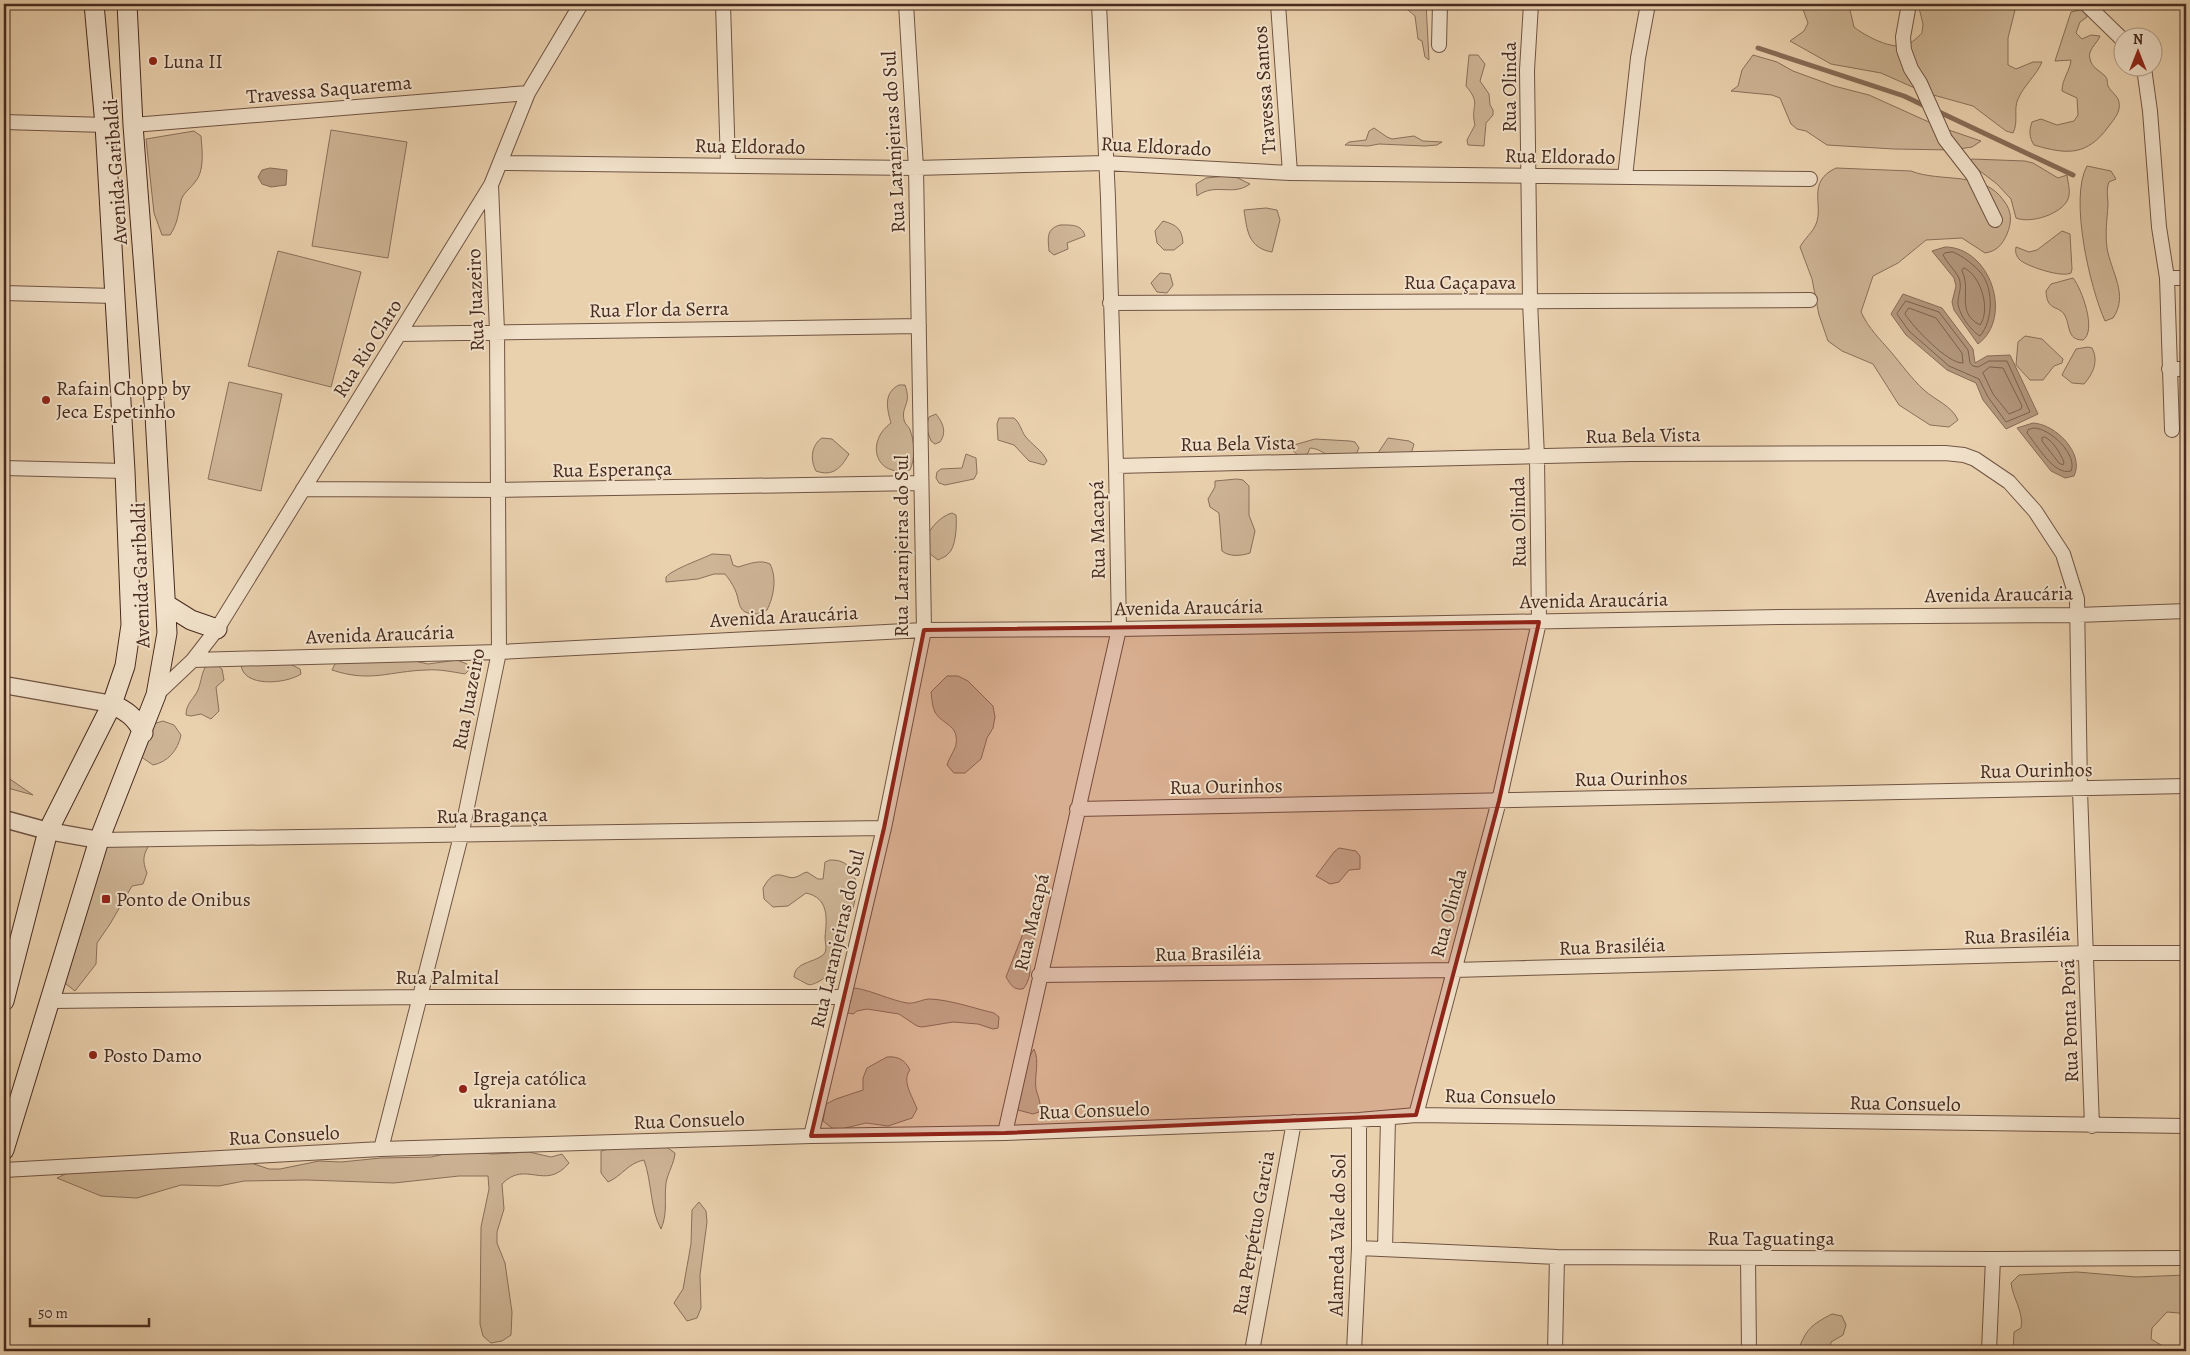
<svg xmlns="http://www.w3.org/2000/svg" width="2190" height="1355" font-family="Alegreya,serif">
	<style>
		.green { fill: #ceb596; stroke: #8a705a }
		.water { fill: #b3987d; stroke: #886c57 }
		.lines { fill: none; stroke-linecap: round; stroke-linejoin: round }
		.shore { stroke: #7d614e; stroke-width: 1 }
		.stream { stroke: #886c57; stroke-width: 5 }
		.minor-casing { stroke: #705443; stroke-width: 16 }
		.tertiary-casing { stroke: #705443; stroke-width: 19 }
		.secondary-casing { stroke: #472a1f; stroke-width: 21 }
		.minor { stroke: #f1e1ca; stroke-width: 14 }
		.tertiary { stroke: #f1e1ca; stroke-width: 16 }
		.secondary { stroke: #f1e1ca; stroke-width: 19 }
		.marked { fill: #8f2418; fill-opacity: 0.2; stroke: #8f2418; stroke-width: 4; stroke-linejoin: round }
		.poi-dot { fill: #8f2418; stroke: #f1e1ca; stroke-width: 2 }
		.labels { text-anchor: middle; stroke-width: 4; stroke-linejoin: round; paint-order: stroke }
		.poi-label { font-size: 20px; fill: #472a1f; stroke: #f1e1ca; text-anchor: start }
		.street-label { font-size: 20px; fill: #472a1f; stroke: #f1e1ca }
	</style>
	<rect width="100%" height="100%" fill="#ead1ae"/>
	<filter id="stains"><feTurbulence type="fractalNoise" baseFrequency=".004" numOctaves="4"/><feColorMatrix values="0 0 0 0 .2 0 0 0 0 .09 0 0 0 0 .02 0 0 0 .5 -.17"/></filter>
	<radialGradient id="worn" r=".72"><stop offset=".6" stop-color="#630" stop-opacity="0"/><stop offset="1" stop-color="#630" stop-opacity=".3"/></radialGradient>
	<path class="green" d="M 1405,4 L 1426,4 L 1429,60 L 1425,57 L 1422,41 L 1418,39 L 1415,16 L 1407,9 Z
		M 1801,4 L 1846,4 L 1850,10 L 1854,27 C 1865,36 1892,50 1906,45 C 1912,43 1918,37 1922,33 L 1923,24 L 1918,4 L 1995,4 L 1997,6 L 2015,10 L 2008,38 L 2008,65 L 2016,69 L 2033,62 L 2042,62 C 2036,76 2024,85 2018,99 C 2013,110 2019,121 2013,133 L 2006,131 L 1973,106 L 1926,93 L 1881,73 L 1831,64 L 1790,41 L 1804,31 L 1808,23 Z
		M 2084,9 L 2087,17 L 2080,22 L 2076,33 L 2082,39 L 2091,35 L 2100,36 C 2097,44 2087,50 2090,59 C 2092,68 2099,70 2105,76 C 2108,79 2107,83 2108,86 C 2111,92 2118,96 2119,102 C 2121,112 2114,119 2109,126 C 2087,156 2068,155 2034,145 C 2029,137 2029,131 2032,122 L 2041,119 L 2057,125 L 2074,121 L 2078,115 L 2077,98 L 2062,91 C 2062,79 2070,71 2071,60 L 2055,61 L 2071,12 Z
		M 1469,55 L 1478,55 L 1485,64 L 1480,81 L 1489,94 L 1490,105 L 1493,110 L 1493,115 L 1486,123 L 1484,146 L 1468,145 L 1467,140 L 1475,125 C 1470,104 1482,105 1466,86 Z
		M 1753,55 L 1777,62 L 1793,71 L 1834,86 L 1869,95 L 1940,127 L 1981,141 L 1972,147 L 1952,150 L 1894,149 L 1827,145 L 1806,131 L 1797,129 L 1791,124 L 1780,98 L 1772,95 L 1731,91 L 1738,86 L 1742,70 Z
		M 1374,128 L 1387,137 L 1392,139 L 1414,136 L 1423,141 L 1442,142 L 1437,145 L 1425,146 L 1379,144 L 1368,146 L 1345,145 L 1349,142 L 1366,140 L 1369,131 Z
		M 331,130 L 407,142 L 388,258 L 312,246 Z
		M 194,131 L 201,136 C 202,149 205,171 195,182 C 191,188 182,194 181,201 C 178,214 178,223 170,235 L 162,235 L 154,213 L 146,139 Z
		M 1972,159 L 2025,161 L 2033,163 L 2058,178 L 2067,175 C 2068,183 2071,192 2068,199 C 2062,214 2031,224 2016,218 L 2011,199 L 1997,184 L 1968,162 Z
		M 2087,166 L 2111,171 L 2116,179 L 2109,182 C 2106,190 2108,197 2108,205 C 2107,220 2105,233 2107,248 C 2111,272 2129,295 2113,318 L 2105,321 C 2090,288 2069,198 2087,166 Z
		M 1836,168 L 1911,171 C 1941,183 1983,170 2004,201 C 2012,211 2012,222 2007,234 C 2002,245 1997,251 1985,253 L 1962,238 L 1926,240 L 1898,263 L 1873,276 L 1861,312 C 1869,329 1879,338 1891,352 C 1902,365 1911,378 1924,390 C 1935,400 1952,406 1958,420 L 1949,427 L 1930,425 L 1899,405 L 1873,364 L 1842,351 L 1828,341 L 1819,315 L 1812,279 L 1800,247 C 1804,239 1813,232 1816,224 C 1824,205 1806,182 1836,168 Z
		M 1227,176 L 1238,178 L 1250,184 C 1232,197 1216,182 1197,196 L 1196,184 L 1206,178 Z
		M 1266,208 L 1277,210 L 1280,220 L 1272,252 C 1248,248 1247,230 1244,210 Z
		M 1163,221 C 1177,225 1182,229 1183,243 L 1174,250 L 1164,250 L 1157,243 L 1155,231 Z
		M 1060,225 C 1071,225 1082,224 1085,236 L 1067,243 L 1068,249 L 1054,255 L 1049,251 C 1048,238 1046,229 1060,225 Z
		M 2062,231 L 2070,234 L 2072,269 L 2071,273 C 2062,278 2025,266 2019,259 C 2016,255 2015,252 2016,247 L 2029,252 L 2037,250 Z
		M 278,251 L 361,272 L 331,387 L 248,366 Z
		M 1160,273 L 1170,274 L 1173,285 L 1167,293 L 1157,292 L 1151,283 Z
		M 2073,278 C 2082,289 2097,331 2083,340 C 2066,340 2071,325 2064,314 C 2057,305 2047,311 2046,291 L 2051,284 Z
		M 2025,336 L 2042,339 L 2063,359 L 2062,363 L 2054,366 L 2043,380 L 2030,380 L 2016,365 L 2018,342 Z
		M 2088,347 L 2092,348 C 2099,361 2093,374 2084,384 L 2072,383 L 2062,375 L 2064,371 L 2076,349 Z
		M 229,382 L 282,394 L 261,491 L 208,479 Z
		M 899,385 L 905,385 C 912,405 901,405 904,420 C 905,425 909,426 910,430 C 915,442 915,459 910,470 C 875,478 865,442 891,423 C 887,409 883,393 899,385 Z
		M 936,414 C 943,423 947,432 940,442 L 935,444 L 931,441 L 926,427 L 929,417 Z
		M 999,418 L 1014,418 C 1020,423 1021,430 1025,436 C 1032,445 1042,450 1047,461 L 1044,465 L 1029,461 L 1014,445 L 998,440 L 997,424 Z
		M 822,438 L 832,439 L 849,454 C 841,468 833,477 816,471 C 810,460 811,445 822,438 Z
		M 1388,438 L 1409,441 L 1414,444 L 1411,454 L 1378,453 Z
		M 1315,439 L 1350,441 L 1355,442 L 1359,448 L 1354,458 C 1346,457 1337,457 1329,455 C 1322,453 1320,449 1310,448 L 1308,453 L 1304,456 L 1298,455 L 1292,450 L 1294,445 Z
		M 966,454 L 976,458 L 977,473 L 974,479 L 945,485 L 939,483 L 936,478 L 937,472 L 941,469 L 962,468 Z
		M 1237,479 L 1243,480 L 1249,486 L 1249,515 L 1255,531 L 1250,553 C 1241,556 1229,557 1222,551 L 1219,513 L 1210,507 L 1208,499 L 1215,487 L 1215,481 Z
		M 952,513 L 956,515 C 957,525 956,548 948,554 C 946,557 941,558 938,560 L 929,553 L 927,536 C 931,527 941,516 952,513 Z
		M 712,554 L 730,555 L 733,565 L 738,567 C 749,564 760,559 770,564 C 777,578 774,596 767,610 L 757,614 C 740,614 740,607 737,595 C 735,588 730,580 725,574 L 714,574 L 698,579 L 666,582 L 666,577 C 673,569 702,559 712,554 Z
		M 410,660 L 428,664 L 457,660 L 467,664 L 469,670 L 465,674 C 453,672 439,669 427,670 C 389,671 371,683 332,670 L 336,662 Z
		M 208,663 L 218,666 L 222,669 L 224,680 L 216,687 L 219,711 L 211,719 L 201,714 L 191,716 L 186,715 C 186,703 194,699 198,690 C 202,680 201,672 208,663 Z
		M 241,664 L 290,664 L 300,669 L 301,674 C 286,684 242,688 241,664 Z
		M 947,676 L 958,676 L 968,681 L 993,706 L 995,717 L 993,728 L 987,738 L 981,759 L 965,773 L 954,773 L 947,765 C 949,758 956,748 956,744 C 959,724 942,725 935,712 C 932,706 932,699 931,692 Z
		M 163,721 L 174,725 L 181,735 C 178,750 168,762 153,765 L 140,756 L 153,724 Z
		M 4,775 L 33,795 L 4,787 Z
		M 108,844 L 150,844 C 143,854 142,861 147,873 L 143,884 L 132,886 L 110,924 L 97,943 L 96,964 L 75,991 L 66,984 L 62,974 L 80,907 Z
		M 1339,848 L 1356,851 L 1360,856 L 1360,869 L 1349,870 L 1339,882 L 1330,884 L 1316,876 L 1334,852 Z
		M 830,860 C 858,859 859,888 853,908 C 851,915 847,920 845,926 C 840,948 840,970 818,982 C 815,983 811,986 807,984 C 803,982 798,979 794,977 C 795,962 813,963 823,955 C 828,951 825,943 825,937 C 827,918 829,898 806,893 L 788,906 L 773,907 L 764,899 L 763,888 C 776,864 785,881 796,877 C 800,876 802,873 807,872 L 818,879 L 823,879 L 825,862 Z
		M 1029,928 L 1034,931 L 1034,942 L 1028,958 C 1032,968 1030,981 1023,989 C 1013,990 1011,985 1006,977 L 1022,936 L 1024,931 Z
		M 855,988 C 873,991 890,1000 907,1003 C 916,1004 922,999 930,999 C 951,1000 973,1008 994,1013 L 999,1017 L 998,1028 L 993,1029 L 978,1024 L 953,1022 L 922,1027 L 917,1026 L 899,1014 L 867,1009 L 857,1011 L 853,1014 L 848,1013 L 846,1008 L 851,992 Z
		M 1034,1049 C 1040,1061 1034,1076 1036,1089 C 1038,1097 1042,1104 1039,1112 L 1033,1114 L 1018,1110 C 1020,1090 1022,1066 1034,1049 Z
		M 887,1057 C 898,1056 905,1060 910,1070 C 901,1081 913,1097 917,1109 L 912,1118 L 888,1126 L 866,1123 L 837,1130 L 832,1128 L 823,1121 L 826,1104 L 836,1099 L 863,1090 L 863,1078 L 867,1068 Z
		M 619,1146 L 665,1146 L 675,1153 C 674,1164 668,1172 666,1183 C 664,1199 668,1213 661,1229 C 650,1209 652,1182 644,1160 C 628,1163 622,1176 608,1182 L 601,1173 L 601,1151 Z
		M 458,1151 L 493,1154 L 529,1152 L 551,1157 L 562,1154 L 569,1163 C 545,1192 526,1159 502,1184 L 504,1209 L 497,1232 L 497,1243 L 505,1263 L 512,1312 L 511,1335 L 502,1341 L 491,1343 L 483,1336 L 480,1324 L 481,1227 L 489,1189 L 488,1176 L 459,1176 L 394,1183 L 307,1180 L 244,1181 L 219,1186 L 181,1185 L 137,1198 L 101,1196 L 57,1178 L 74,1170 L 248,1162 L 269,1169 L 280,1169 L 319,1161 L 341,1162 L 381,1158 L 431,1157 Z
		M 699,1202 L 706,1211 L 707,1222 L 700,1275 L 701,1308 L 697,1318 L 687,1321 L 674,1303 L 683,1289 L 691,1244 L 692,1210 Z
		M 2077,1272 L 2136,1277 L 2186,1275 L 2186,1317 L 2179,1313 L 2167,1312 L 2152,1328 L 2151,1339 L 2171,1351 L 2013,1351 L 2014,1332 L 2021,1328 C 2024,1312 2013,1299 2011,1283 L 2019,1275 Z
		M 1832,1314 L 1842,1316 L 1846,1325 L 1843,1335 L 1831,1342 L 1830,1351 L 1798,1351 C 1806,1329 1811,1325 1832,1314 Z"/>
	<path class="water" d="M 270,168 L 287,170 L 286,185 L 271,187 L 262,184 L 258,177 L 262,170 Z
		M 1945,247 C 1990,247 2014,317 1978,344 L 1954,310 L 1952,302 L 1956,286 L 1954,278 L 1932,251 Z
		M 1903,294 L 1942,308 L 1973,349 L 1975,363 L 1987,356 L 2010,355 L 2038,414 L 2006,429 L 1983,400 L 1976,383 L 1947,370 L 1906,335 L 1891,314 Z
		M 2033,423 C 2055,424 2085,453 2074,476 L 2065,478 L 2051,471 L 2017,428 Z"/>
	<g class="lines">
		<path class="shore" d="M 1953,252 C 1963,256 1974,265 1981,273 C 1994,289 1993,321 1980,336 C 1971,331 1957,312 1958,301 C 1959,292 1962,287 1959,278 C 1955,270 1947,263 1943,255 L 1945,253 Z
			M 1964,268 C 1981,275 1991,310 1980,325 C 1955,312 1972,290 1962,271 Z
			M 1906,301 L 1939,312 L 1968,350 L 1970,363 L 1973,366 L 1978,367 L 1989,361 L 2007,361 L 2030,412 L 2006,422 L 1988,397 L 1979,379 L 1949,366 L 1909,331 L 1897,314 Z
			M 1909,308 L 1936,318 L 1962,353 L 1963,363 C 1948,364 1913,327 1905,314 Z
			M 1990,367 L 2003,368 L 2022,406 L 2021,409 L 2009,414 L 1993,394 L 1983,373 Z
			M 2034,428 C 2050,428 2078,455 2071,471 C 2054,476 2037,445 2027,433 L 2028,430 Z
			M 2045,437 C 2054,442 2060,453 2064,462 L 2063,465 L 2059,463 L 2042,441 L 2042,438 Z"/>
		<path class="stream" d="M 1758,48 L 1904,96 L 1927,107
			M 1937,111 L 2073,175"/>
		<g class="minor-casing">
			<path id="minor" d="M 723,4 L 728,165
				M 1278,4 L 1290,173
				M 1909,4 L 1903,37 L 1904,50 L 1911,69 L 1920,83 L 1945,139 L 1973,175 L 1995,220
				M 2086,4 L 2122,39
				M 1439,45 L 1440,4
				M 2144,68 L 2150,111 L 2159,227 L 2167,278 L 2172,430
				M 4,122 L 105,125
				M 133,125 L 528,93
				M 500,163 L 916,168 L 1105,163 L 1290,173 L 1810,179
				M 1625,177 L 1638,58 L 1648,4
				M 2167,278 L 2186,278
				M 4,293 L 114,296
				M 1110,303 L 1810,300
				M 399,334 L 919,326
				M 2169,369 L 2186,369
				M 1116,466 L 1630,454 L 1945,453 L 1964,455 L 1975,459 L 2009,482 L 2035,511 L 2063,554 L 2077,599 L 2080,790 L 2092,1126
				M 4,468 L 125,471
				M 303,489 L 499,490 L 921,483
				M 193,660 L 499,652 L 924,630 L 1119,629 L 1779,617 L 2078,615 L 2186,611
				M 156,695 L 193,660 L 217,629 L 491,185 L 528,93 L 581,4
				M 1077,809 L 2186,786
				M 99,840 L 884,828
				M 1039,975 L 1454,970 L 2087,953 L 2186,953
				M 50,1001 L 421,997 L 844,997
				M 1416,1115 L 1499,801 L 1539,622 L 1537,457 L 1530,301 L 1527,70 L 1531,4
				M 1005,1133 L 1119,629 L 1116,466 L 1108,198 L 1099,4
				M 811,1136 L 884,828 L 924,630 L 916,168 L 906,4
				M 381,1149 L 461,836 L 499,652 L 497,331 L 491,185
				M 4,1170 L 381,1149 L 811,1136 L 1005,1133 L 1359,1120 L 1416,1115 L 2186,1126
				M 1359,1248 L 1557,1257 L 1993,1259 L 2182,1258
				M 1385,1249 L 1388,1118
				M 1748,1258 L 1749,1351
				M 1252,1351 L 1294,1122
				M 1354,1351 L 1359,1248 L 1359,1120
				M 1555,1351 L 1557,1257
				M 1989,1351 L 1993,1259"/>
		</g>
		<g class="tertiary-casing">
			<path id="tertiary" d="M 4,685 L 112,704
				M 4,819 L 48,831 L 99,840"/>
		</g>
		<g class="secondary-casing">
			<path id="secondary" d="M 167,605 L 191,620 L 217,629
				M 112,704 C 126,711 136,717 143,733
				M 4,1001 L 48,831 L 112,704 L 125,666 L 131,625 L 125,471 L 105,125 L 94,4
				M 4,1150 L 99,840 L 156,695 L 167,633 L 155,415 L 133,125 L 127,4"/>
		</g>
		<use href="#minor" class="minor"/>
		<use href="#tertiary" class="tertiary"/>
		<use href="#secondary" class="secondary"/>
	</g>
	<path class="marked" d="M 1539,622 L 1499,801 L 1416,1115 L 1005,1133 L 811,1136 L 884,828 L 924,630 Z"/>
	<g class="poi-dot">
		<circle cx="153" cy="61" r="5"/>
		<circle cx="46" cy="400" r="5"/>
		<rect x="101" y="894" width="10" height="10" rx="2.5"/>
		<circle cx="93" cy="1055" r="5"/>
		<circle cx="463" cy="1089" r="5"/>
	</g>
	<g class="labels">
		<g class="poi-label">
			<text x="163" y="68">Luna II</text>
			<text x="56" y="395">Rafain Chopp by<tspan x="56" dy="23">Jeca Espetinho</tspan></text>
			<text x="116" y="906">Ponto de Onibus</text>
			<text x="103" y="1062">Posto Damo</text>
			<text x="473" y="1085">Igreja católica<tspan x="473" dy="23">ukraniana</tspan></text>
		</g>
		<g class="street-label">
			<text transform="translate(1509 87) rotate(-90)" y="7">Rua Olinda</text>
			<text transform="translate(329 89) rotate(-5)" y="7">Travessa Saquarema</text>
			<text transform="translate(1264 90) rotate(-94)" y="7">Travessa Santos</text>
			<text transform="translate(893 142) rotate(-93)" y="7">Rua Laranjeiras do Sul</text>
			<text transform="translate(750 146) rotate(1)" y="7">Rua Eldorado</text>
			<text transform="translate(1156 146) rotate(3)" y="7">Rua Eldorado</text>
			<text transform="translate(1560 156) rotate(1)" y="7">Rua Eldorado</text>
			<text transform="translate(115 172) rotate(-94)" y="7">Avenida Garibaldi</text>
			<text x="1460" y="289">Rua Caçapava</text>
			<text transform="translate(475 300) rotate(-92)" y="7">Rua Juazeiro</text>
			<text transform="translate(659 309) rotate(-1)" y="7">Rua Flor da Serra</text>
			<text transform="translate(367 348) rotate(-58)" y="7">Rua Rio Claro</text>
			<text transform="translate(1643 435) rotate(-1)" y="7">Rua Bela Vista</text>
			<text transform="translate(1238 443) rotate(-1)" y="7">Rua Bela Vista</text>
			<text transform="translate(612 469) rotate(-1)" y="7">Rua Esperança</text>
			<text transform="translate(1518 522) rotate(-91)" y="7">Rua Olinda</text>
			<text transform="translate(1097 530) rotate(-91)" y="7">Rua Macapá</text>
			<text transform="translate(901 546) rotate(-90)" y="7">Rua Laranjeiras do Sul</text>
			<text transform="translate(140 575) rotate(-92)" y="7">Avenida Garibaldi</text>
			<text transform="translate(1999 594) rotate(-1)" y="7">Avenida Araucária</text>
			<text transform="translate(1594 600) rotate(-1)" y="7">Avenida Araucária</text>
			<text transform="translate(1189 607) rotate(-1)" y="7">Avenida Araucária</text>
			<text transform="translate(784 616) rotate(-3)" y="7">Avenida Araucária</text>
			<text transform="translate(380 634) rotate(-2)" y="7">Avenida Araucária</text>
			<text transform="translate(468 699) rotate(-79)" y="7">Rua Juazeiro</text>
			<text transform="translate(2036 770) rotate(-1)" y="7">Rua Ourinhos</text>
			<text transform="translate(1631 778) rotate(-1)" y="7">Rua Ourinhos</text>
			<text transform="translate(1226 786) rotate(-1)" y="7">Rua Ourinhos</text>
			<text transform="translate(492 815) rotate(-1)" y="7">Rua Bragança</text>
			<text transform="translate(1448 913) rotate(-75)" y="7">Rua Olinda</text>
			<text transform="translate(1031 922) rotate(-77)" y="7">Rua Macapá</text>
			<text transform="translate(2017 935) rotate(-2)" y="7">Rua Brasiléia</text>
			<text transform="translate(837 939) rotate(-77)" y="7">Rua Laranjeiras do Sul</text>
			<text transform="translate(1612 946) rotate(-2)" y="7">Rua Brasiléia</text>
			<text transform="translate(1208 953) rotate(-1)" y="7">Rua Brasiléia</text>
			<text x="447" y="984">Rua Palmital</text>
			<text transform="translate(2069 1021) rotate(-92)" y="7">Rua Ponta Porã</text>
			<text transform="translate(1500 1096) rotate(1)" y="7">Rua Consuelo</text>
			<text transform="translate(1905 1103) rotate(1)" y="7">Rua Consuelo</text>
			<text transform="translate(1094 1110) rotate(-2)" y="7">Rua Consuelo</text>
			<text transform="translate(689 1120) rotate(-2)" y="7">Rua Consuelo</text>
			<text transform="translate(284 1135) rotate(-3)" y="7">Rua Consuelo</text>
			<text transform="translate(1253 1233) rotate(-80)" y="7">Rua Perpétuo Garcia</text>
			<text transform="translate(1337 1235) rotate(-89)" y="7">Alameda Vale do Sol</text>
			<text x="1771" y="1245">Rua Taguatinga</text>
		</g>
	</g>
	<rect width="2190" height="1355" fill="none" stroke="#ead1ae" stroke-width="20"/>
	<rect x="5" y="5" width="2180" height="1345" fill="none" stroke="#472a1f" stroke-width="2.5"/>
	<rect x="10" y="10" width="2170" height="1335" fill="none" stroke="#472a1f"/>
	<g transform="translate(2138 52)"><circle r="24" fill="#f1e1ca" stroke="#ad9886"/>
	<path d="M0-4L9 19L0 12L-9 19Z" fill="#8f2418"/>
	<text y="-8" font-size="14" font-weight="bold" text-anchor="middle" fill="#472a1f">N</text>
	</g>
	<path d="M30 1318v8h119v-8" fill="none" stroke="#472a1f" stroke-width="2.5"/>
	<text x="38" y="1318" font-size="15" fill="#472a1f" stroke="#f1e1ca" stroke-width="4" paint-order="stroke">50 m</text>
	<rect width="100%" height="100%" filter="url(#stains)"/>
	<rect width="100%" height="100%" fill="url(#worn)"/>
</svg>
